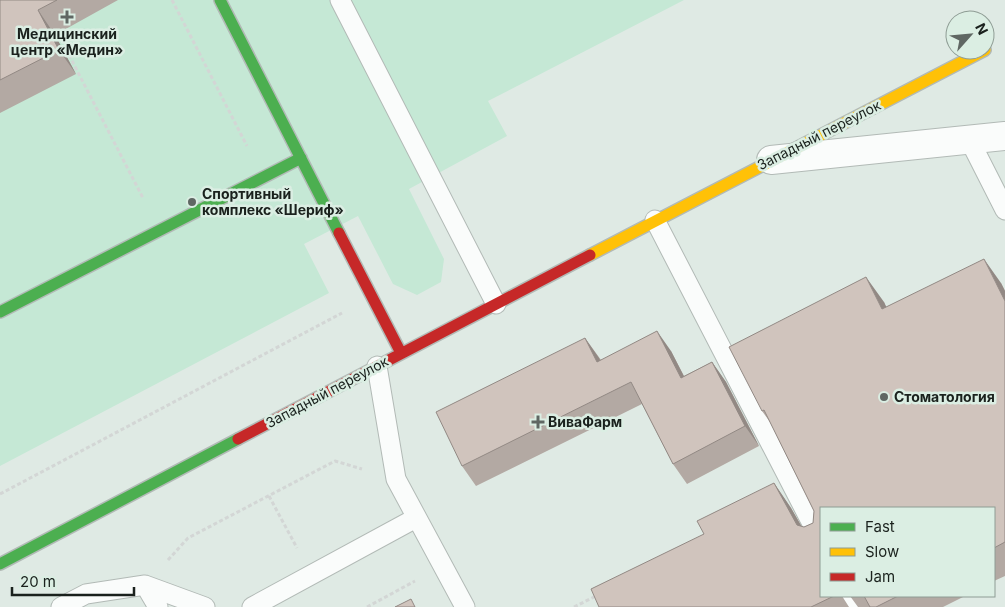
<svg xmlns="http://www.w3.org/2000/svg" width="1005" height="607" font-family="Inter,sans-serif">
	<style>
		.green { fill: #c5e8d5 }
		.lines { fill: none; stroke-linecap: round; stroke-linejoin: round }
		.lane-casing { stroke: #b2bab6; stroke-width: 21 }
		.street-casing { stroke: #b2bab6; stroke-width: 30 }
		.fast-casing { stroke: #b2bab6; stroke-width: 14 }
		.slow-casing { stroke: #b2bab6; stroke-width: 14 }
		.jam-casing { stroke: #b2bab6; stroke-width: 14 }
		.path { stroke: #d3d6d5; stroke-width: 3; stroke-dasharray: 4 2.5; stroke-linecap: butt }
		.lane { stroke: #fafcfb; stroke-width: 19 }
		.street { stroke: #fafcfb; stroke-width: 28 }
		.fast { stroke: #4caf50; stroke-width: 11 }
		.slow { stroke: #ffc107; stroke-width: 11 }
		.jam { stroke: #c62828; stroke-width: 11 }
		.wall { fill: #b3a9a3 }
		.shaded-wall { fill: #928984 }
		.building { fill: #d0c4bd; stroke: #928984 }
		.poi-dot { fill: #5f6763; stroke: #dbeee3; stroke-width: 2 }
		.labels { text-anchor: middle; stroke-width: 5; stroke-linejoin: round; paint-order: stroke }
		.poi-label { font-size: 14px; font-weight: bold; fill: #1a211d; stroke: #dbeee3; text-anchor: start }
		.street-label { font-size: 14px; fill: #1a211d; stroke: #dbeee3 }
	</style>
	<rect width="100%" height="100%" fill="#dfeae4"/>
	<path class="green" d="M 0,0 L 684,0 L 488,101 L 507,136 L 409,189 L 444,259 L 441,282 L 417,295 L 393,284 L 358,216 L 304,244 L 329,293 L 0,466 Z"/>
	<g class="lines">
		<g class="lane-casing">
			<path id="lane" d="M 340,0 L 496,304
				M 969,139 L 1005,210
				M 655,220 L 821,541
				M 377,366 L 396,479 L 465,607
				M 145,585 L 158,607
				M 850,596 L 856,607
				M 61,607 L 86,594 L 145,585 L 205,607
				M 252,607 L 416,518"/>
		</g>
		<g class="street-casing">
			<path id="street" d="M 771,160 L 1005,136"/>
		</g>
		<g class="fast-casing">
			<path id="fast" d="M 220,0 L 339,233
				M 0,312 L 301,158
				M 0,564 L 238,439"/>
		</g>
		<g class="slow-casing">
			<path id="slow" d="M 590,255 L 985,50"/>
		</g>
		<g class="jam-casing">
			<path id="jam" d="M 339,233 L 401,353
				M 238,439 L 590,255"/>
		</g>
		<path class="path" d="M 172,0 L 247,146
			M 69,55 L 143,198
			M 0,494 L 342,313
			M 269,496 L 297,548
			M 168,560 L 188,538 L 335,461 L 362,469
			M 367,607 L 415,581
			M 574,607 L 598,595"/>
		<use href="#lane" class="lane"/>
		<use href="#street" class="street"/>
		<use href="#fast" class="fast"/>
		<use href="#slow" class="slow"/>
		<use href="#jam" class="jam"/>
	</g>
	<path class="wall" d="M 0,0 L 118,0 L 55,35 L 76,74 L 0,113 Z
		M 1001,283 L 1005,291 L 1005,576 L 994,581 L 994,508 L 821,508 L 821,596 L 842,596 L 849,607 L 599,607 L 704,534 L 774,483 L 791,508 L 802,527 L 804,527 L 813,523 L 814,511 L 770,422 L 762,411 L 884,302 L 886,307 Z
		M 585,338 L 601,360 L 671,351 L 684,376 L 712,362 L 726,382 L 759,446 L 687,484 L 673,464 L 642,404 L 476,486 L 462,466 Z
		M 850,596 L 965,596 L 943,607 L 858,607 Z"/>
	<path class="shaded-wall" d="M 38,10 L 55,35 L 76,74 L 59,50 Z
		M 984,259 L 1001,283 L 1005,291 L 1005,301 Z
		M 866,277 L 884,302 L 899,334 L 882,309 Z
		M 657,331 L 671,351 L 695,398 L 681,378 Z
		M 585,338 L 599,358 L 611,382 L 597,362 Z
		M 712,362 L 726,382 L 759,446 L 745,426 Z
		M 774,483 L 791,508 L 815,550 L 797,525 Z"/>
	<path class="building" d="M 0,0 L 57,0 L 38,10 L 59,50 L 0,80 Z
		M 984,259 L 1005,301 L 1005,542 L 994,548 L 994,508 L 821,508 L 821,596 L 834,596 L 811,607 L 599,607 L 591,589 L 704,534 L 697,521 L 774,483 L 797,525 L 804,527 L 813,523 L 814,511 L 764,410 L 762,411 L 729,347 L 866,277 L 882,309 Z
		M 657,331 L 681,378 L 712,362 L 745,426 L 673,464 L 631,382 L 462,466 L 436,412 L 585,338 L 597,362 Z
		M 864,596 L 898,596 L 876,607 L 870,607 Z
		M 411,599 L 415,607 L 395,607 Z"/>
	<g class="poi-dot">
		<path d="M64.5 9.5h5v5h5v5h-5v5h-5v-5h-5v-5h5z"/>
		<circle cx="192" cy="202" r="5"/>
		<circle cx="884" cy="397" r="5"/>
		<path d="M535.5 414.5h5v5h5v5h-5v5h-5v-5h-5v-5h5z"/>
	</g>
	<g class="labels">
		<g class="poi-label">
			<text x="67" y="39" text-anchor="middle">Медицинский<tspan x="67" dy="16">центр «Медин»</tspan></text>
			<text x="202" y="199">Спортивный<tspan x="202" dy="16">комплекс «Шериф»</tspan></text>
			<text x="894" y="402">Стоматология</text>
			<text x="548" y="427">ВиваФарм</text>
		</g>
		<g class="street-label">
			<text transform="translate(819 135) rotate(-27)" y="5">Западный переулок</text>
			<text transform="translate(327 392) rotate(-28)" y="5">Западный переулок</text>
		</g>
	</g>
	<rect x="820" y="507" width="175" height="90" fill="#dbeee3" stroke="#8e9c94"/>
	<rect x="830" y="523" width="25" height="8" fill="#4caf50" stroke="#8e9c94"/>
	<text x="865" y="532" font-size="15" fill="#1a211d">Fast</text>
	<rect x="830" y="548" width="25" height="8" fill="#ffc107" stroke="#8e9c94"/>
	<text x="865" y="557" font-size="15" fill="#1a211d">Slow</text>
	<rect x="830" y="573" width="25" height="8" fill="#c62828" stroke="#8e9c94"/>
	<text x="865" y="582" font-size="15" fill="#1a211d">Jam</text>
	<g transform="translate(970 35) rotate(63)"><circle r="24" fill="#dbeee3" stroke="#8e9c94"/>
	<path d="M0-4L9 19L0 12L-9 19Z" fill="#5f6763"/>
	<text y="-8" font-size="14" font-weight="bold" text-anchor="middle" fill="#1a211d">N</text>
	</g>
	<path d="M12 587v8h122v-8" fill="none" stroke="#1a211d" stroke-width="2.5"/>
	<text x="20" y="587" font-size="15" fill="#1a211d" stroke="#dbeee3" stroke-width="4" paint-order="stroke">20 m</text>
</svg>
